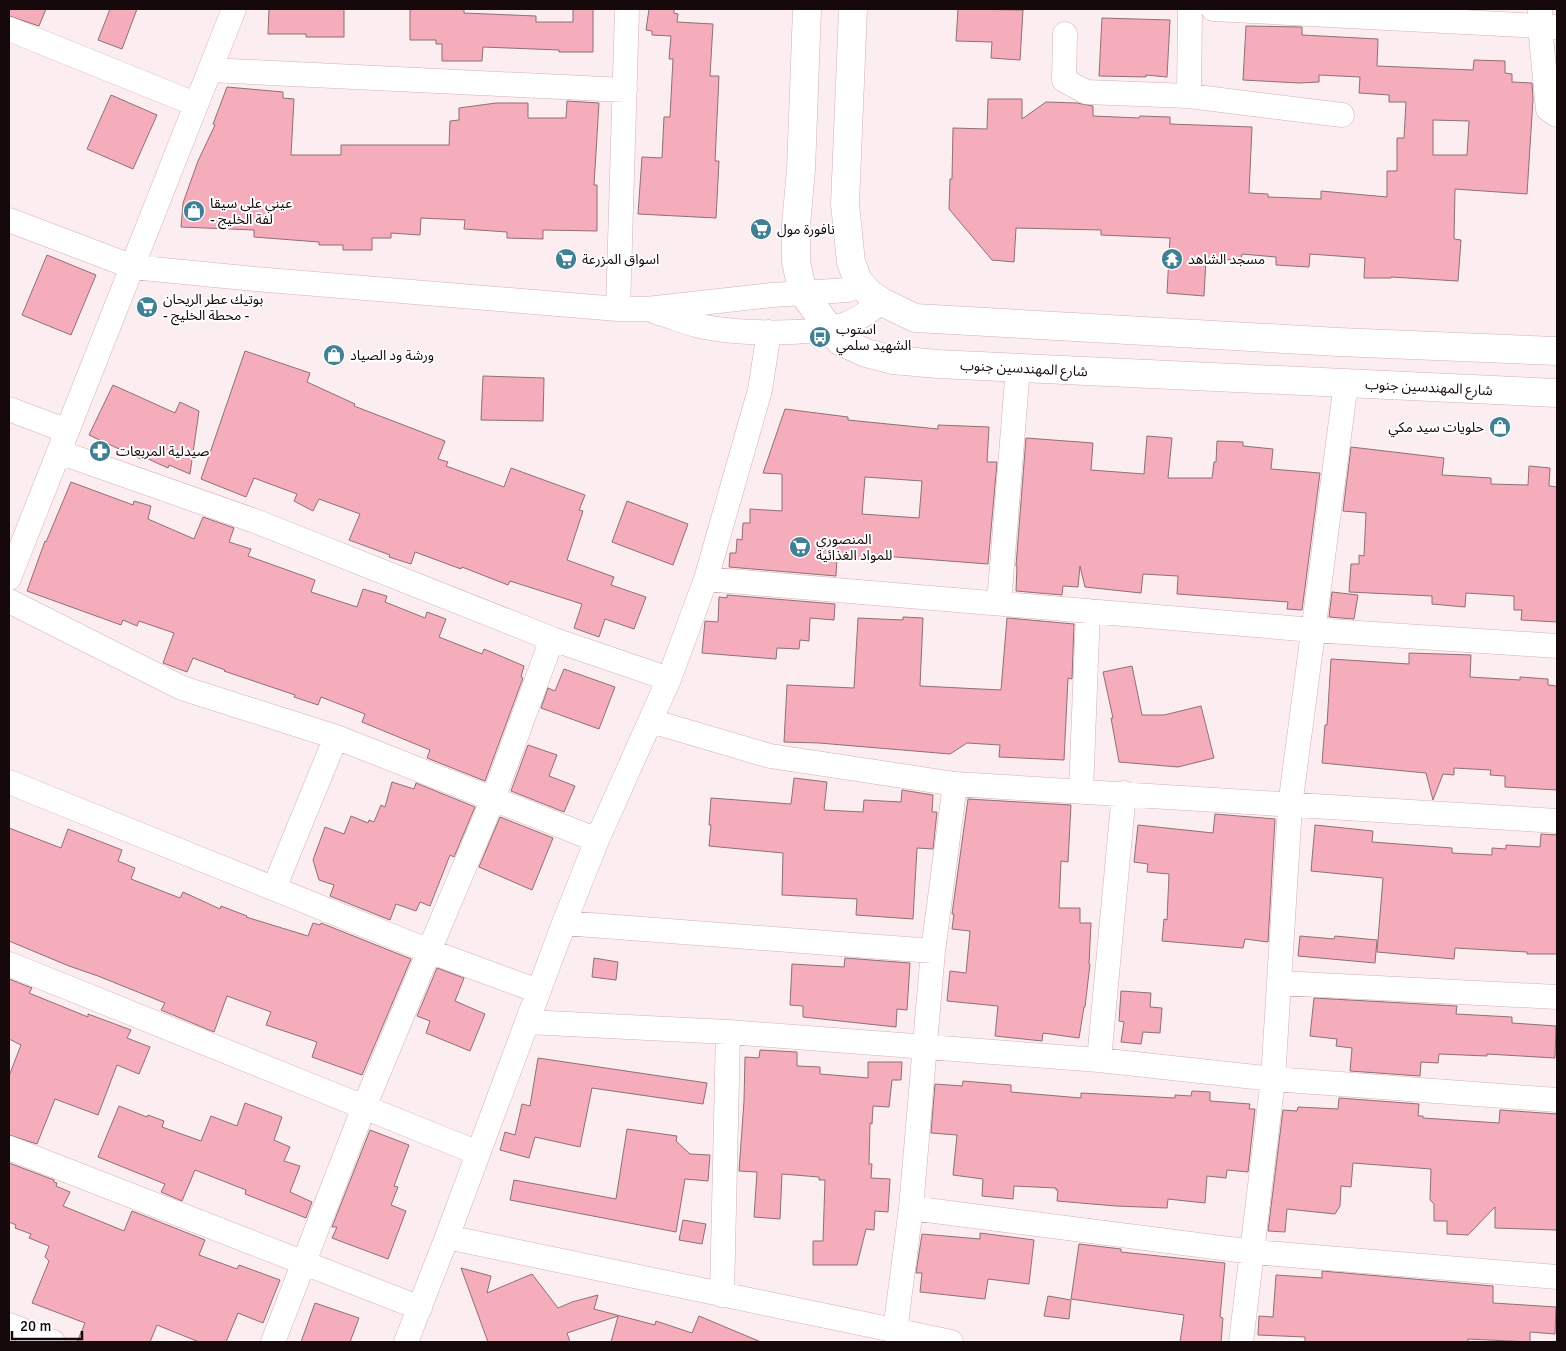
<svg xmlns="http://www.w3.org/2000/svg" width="1566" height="1351" font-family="Signika,'Noto Sans Arabic',sans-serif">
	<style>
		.building { fill: #f5acbb; stroke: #906f75; fill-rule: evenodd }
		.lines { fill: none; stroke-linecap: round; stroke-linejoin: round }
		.minor-casing { stroke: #d4b0b7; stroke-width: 25 }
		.highway-casing { stroke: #d4b0b7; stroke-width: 29 }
		.minor { stroke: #fff; stroke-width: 24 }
		.highway { stroke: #fff; stroke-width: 28 }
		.labels { text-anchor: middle; stroke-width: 4; stroke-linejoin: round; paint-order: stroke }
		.poi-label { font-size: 14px; fill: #15090b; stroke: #fff; text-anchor: start }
		.street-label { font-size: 14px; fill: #15090b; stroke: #fff }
	</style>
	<rect width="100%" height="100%" fill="#fcedf0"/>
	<path class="building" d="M 9,9 L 46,9 L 39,26 L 9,16 Z
		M 110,9 L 137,9 L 122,49 L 98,40 Z
		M 269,9 L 344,9 L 344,37 L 306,37 L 306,34 L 268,34 Z
		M 410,9 L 464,9 L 464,13 L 536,16 L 536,22 L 573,22 L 573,9 L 593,9 L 593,52 L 559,52 L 559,50 L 483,47 L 482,61 L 442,61 L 442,44 L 436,44 L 436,40 L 410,40 Z
		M 649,9 L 674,9 L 674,13 L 678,14 L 677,22 L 713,24 L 710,76 L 719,76 L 715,161 L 719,161 L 716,218 L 638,214 L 642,157 L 662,158 L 664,117 L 670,117 L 673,59 L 669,59 L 671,36 L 652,35 L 652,31 L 646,30 Z
		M 958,9 L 1023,10 L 1020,60 L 991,58 L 992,42 L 956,41 Z
		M 1102,18 L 1170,20 L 1167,77 L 1146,75 L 1146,77 L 1099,76 Z
		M 1246,26 L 1302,27 L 1302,35 L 1378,39 L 1377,66 L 1473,70 L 1474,60 L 1505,61 L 1505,73 L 1512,74 L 1512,82 L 1532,83 L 1533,99 L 1527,194 L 1455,189 L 1454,239 L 1461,240 L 1458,281 L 1391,277 L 1391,278 L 1364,278 L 1365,258 L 1310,254 L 1309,267 L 1276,265 L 1276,257 L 1242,254 L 1241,260 L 1206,259 L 1204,296 L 1167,293 L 1170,238 L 1101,235 L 1101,230 L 1016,228 L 1014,262 L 992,260 L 949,209 L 950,179 L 952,179 L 953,128 L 987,129 L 988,99 L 1022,99 L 1022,119 L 1046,102 L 1077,103 L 1093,106 L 1093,116 L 1139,118 L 1140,116 L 1170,117 L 1170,124 L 1252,127 L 1249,193 L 1268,194 L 1268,197 L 1321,199 L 1321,191 L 1387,197 L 1387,171 L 1397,171 L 1397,138 L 1404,138 L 1406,102 L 1389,102 L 1389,95 L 1359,93 L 1360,77 L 1319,75 L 1319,82 L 1299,83 L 1243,80 ZM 1433,120 L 1469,121 L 1467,155 L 1433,155 Z
		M 227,87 L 283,92 L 283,98 L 294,99 L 291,155 L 341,155 L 341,145 L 449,145 L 450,121 L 459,120 L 459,108 L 496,103 L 528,103 L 528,118 L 566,118 L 567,101 L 599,103 L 594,185 L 597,185 L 597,231 L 543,230 L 543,239 L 507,238 L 507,232 L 464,229 L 465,220 L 421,218 L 420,235 L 391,233 L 391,238 L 372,238 L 372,250 L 343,250 L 343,245 L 319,245 L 319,242 L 254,237 L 254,230 L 181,227 L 183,203 L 198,161 L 215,125 L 213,124 Z
		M 111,95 L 157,115 L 133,169 L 87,149 Z
		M 47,255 L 96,275 L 71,335 L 22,315 Z
		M 245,351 L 310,373 L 307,382 L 355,404 L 354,406 L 445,441 L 438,459 L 448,462 L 446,466 L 504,487 L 511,468 L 585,495 L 579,510 L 583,511 L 567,560 L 614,577 L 611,585 L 646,597 L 634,629 L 605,619 L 599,637 L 574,628 L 582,604 L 510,581 L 508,585 L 462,567 L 461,569 L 415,552 L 411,564 L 389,557 L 390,555 L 349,540 L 360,514 L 319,499 L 313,511 L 294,501 L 297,494 L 254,478 L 246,497 L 201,479 Z
		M 483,376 L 544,378 L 543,421 L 481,420 Z
		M 113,385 L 175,413 L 180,402 L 199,411 L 190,474 L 169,465 L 168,468 L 146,458 L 145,461 L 89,435 Z
		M 785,409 L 848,417 L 848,420 L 938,429 L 938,425 L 989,427 L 987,462 L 997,462 L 988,564 L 883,556 L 883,561 L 837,558 L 836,576 L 729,567 L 730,553 L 736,553 L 737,539 L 742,540 L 743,523 L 750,523 L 750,509 L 782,511 L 782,474 L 763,473 ZM 865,477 L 922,481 L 919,518 L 862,514 Z
		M 1147,436 L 1172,438 L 1168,478 L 1212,478 L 1214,462 L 1216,462 L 1217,441 L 1243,442 L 1243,446 L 1273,449 L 1271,469 L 1320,473 L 1302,610 L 1287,609 L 1288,602 L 1177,594 L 1178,576 L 1143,574 L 1141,593 L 1085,587 L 1080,566 L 1078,587 L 1063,586 L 1062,595 L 1016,591 L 1017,566 L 1016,566 L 1026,438 L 1093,443 L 1091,470 L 1144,474 Z
		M 1351,447 L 1444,458 L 1442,475 L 1491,478 L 1491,484 L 1528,485 L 1529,466 L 1550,468 L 1549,486 L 1557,487 L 1557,622 L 1521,620 L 1522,610 L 1514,610 L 1514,596 L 1466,593 L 1465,607 L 1432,604 L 1432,596 L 1349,592 L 1351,564 L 1359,564 L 1359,555 L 1364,556 L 1366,513 L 1343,511 Z
		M 71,482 L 133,505 L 134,501 L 151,506 L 148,519 L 194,539 L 203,517 L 234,528 L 229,542 L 251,549 L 248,556 L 315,580 L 311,592 L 357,607 L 363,589 L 387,596 L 385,602 L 425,618 L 427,612 L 446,619 L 439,637 L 482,654 L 484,649 L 524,666 L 521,677 L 523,678 L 485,781 L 427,758 L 430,750 L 362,722 L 365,714 L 321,697 L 318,705 L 294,697 L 295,695 L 224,671 L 225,670 L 193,658 L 187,672 L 163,663 L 174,633 L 139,621 L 137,626 L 123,620 L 121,625 L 27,591 L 45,541 L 46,542 Z
		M 627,501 L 688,524 L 673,565 L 612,542 Z
		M 1332,592 L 1358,595 L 1354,619 L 1329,617 Z
		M 727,595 L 835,604 L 834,620 L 810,618 L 809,641 L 800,640 L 799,649 L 777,648 L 776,659 L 702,653 L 705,621 L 718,622 L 719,597 L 727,598 Z
		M 903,617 L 923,618 L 920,686 L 1001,690 L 1007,618 L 1074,624 L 1072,679 L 1068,678 L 1064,760 L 999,757 L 1000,745 L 967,743 L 950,754 L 819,743 L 784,742 L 787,685 L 854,688 L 858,618 L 903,620 Z
		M 1409,653 L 1471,655 L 1470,677 L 1520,680 L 1520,677 L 1548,679 L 1548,685 L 1557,686 L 1557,790 L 1505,787 L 1505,776 L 1490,775 L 1491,770 L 1454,768 L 1454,775 L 1443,774 L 1433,800 L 1426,773 L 1322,763 L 1325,725 L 1327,725 L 1331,659 L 1409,664 Z
		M 1132,666 L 1142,715 L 1164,715 L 1201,706 L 1214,758 L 1178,767 L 1119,762 L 1111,718 L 1113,718 L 1103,672 Z
		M 564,669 L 615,687 L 599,729 L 541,708 L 548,688 L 555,691 Z
		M 528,745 L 557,755 L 549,776 L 575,786 L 564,812 L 511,791 Z
		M 794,778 L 827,782 L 824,810 L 863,812 L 864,800 L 901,802 L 902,790 L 933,795 L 932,812 L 937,812 L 933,849 L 917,848 L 913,919 L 856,915 L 857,899 L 782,895 L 783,853 L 709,846 L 711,825 L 709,825 L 711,798 L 791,804 Z
		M 392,782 L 414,789 L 416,783 L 475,807 L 454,857 L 450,855 L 430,906 L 420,902 L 416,911 L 396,904 L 390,920 L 330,896 L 334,885 L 319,880 L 313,860 L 325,827 L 344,834 L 351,816 L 368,823 L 369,820 L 374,822 L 381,805 L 385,807 Z
		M 968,799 L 1071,805 L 1068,862 L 1061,861 L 1059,908 L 1080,908 L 1080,923 L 1091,923 L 1089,964 L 1090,964 L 1085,1007 L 1084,1007 L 1079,1038 L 1043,1033 L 1042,1041 L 995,1036 L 998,1006 L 947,1001 L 950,971 L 966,973 L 970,931 L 952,929 L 954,914 L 952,914 Z
		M 1215,814 L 1275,819 L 1268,942 L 1245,939 L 1243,948 L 1162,941 L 1164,919 L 1167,920 L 1169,874 L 1147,872 L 1148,864 L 1134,862 L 1138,825 L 1213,833 Z
		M 500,817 L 553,838 L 532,890 L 479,867 Z
		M 1315,825 L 1373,831 L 1372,842 L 1452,848 L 1452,853 L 1492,855 L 1492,848 L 1506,849 L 1506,845 L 1540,847 L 1541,834 L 1557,835 L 1557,954 L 1527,954 L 1527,952 L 1455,948 L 1454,959 L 1377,952 L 1383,878 L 1311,871 Z
		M 9,828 L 61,848 L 68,829 L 122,850 L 118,861 L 135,868 L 131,879 L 180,898 L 183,892 L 220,909 L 221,906 L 247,916 L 246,917 L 308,936 L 313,923 L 320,925 L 321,923 L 411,959 L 362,1075 L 312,1057 L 317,1042 L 266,1025 L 271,1012 L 227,996 L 214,1032 L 161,1010 L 165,1003 L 98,976 L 69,966 L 9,941 Z
		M 1300,936 L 1334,939 L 1335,936 L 1377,940 L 1375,963 L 1298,956 Z
		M 594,958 L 618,962 L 616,980 L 592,977 Z
		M 845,958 L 910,963 L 907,1010 L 897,1009 L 896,1027 L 803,1017 L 803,1006 L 790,1005 L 792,964 L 844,967 Z
		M 437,968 L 464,978 L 455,1001 L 485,1014 L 470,1051 L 426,1033 L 430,1021 L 417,1016 Z
		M 9,979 L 32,988 L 29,993 L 88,1017 L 88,1014 L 131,1030 L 127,1038 L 150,1047 L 139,1074 L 117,1065 L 98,1115 L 55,1099 L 37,1144 L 9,1135 L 9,1076 L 21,1045 L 9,1039 Z
		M 1121,991 L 1151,993 L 1150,1007 L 1162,1008 L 1160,1033 L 1143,1032 L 1141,1044 L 1121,1042 L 1124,1022 L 1119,1021 Z
		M 1314,998 L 1457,1006 L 1456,1014 L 1512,1017 L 1512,1023 L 1556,1026 L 1555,1058 L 1487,1054 L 1487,1056 L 1439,1054 L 1438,1063 L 1421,1062 L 1420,1076 L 1350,1071 L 1352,1048 L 1336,1046 L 1337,1039 L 1310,1036 Z
		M 760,1050 L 797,1052 L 797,1066 L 820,1067 L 820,1074 L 868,1078 L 868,1062 L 902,1062 L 901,1080 L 892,1080 L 889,1107 L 873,1106 L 872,1124 L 870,1123 L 869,1164 L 872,1164 L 871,1178 L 890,1179 L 888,1212 L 875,1211 L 874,1230 L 866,1229 L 857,1265 L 813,1265 L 813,1241 L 823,1241 L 825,1180 L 819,1180 L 819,1177 L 782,1174 L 780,1219 L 754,1217 L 757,1172 L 739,1171 L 744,1101 L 745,1057 L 759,1058 Z
		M 538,1058 L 707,1083 L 703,1104 L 592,1088 L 580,1147 L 535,1137 L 529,1158 L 500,1150 L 505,1132 L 515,1135 L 522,1104 L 530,1106 Z
		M 963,1081 L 1011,1085 L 1011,1092 L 1081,1098 L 1081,1093 L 1175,1098 L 1175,1095 L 1191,1096 L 1192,1091 L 1210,1092 L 1210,1101 L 1250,1104 L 1249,1109 L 1255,1109 L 1248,1172 L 1227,1170 L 1226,1178 L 1207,1176 L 1205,1203 L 1168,1199 L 1167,1208 L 1116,1206 L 1057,1201 L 1058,1190 L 1056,1190 L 1056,1188 L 1014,1186 L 1013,1199 L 982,1196 L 983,1179 L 953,1175 L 957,1135 L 931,1133 L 935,1084 L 962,1086 Z
		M 1339,1098 L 1419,1104 L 1418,1116 L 1423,1116 L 1423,1118 L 1499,1123 L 1500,1110 L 1557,1114 L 1557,1230 L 1495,1228 L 1495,1207 L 1468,1235 L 1447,1234 L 1447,1221 L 1434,1221 L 1434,1204 L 1430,1200 L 1431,1169 L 1353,1163 L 1351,1187 L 1341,1186 L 1340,1206 L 1335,1214 L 1287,1209 L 1285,1232 L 1268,1231 L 1283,1110 L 1297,1111 L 1298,1107 L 1338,1109 Z
		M 245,1103 L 282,1117 L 274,1140 L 290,1147 L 284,1161 L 300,1166 L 290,1192 L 312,1202 L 306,1218 L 245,1194 L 246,1190 L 195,1170 L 182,1201 L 161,1192 L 165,1184 L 98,1157 L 119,1106 L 147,1117 L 148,1115 L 164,1121 L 162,1127 L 201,1141 L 211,1116 L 237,1126 Z
		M 627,1129 L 677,1136 L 676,1141 L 690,1154 L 710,1155 L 708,1181 L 685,1179 L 676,1232 L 510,1200 L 514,1180 L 616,1199 Z
		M 370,1130 L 409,1145 L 394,1186 L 398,1187 L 391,1205 L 406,1211 L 388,1259 L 332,1238 L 337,1227 L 332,1227 Z
		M 9,1163 L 54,1180 L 54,1182 L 57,1183 L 56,1186 L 70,1192 L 63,1206 L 124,1231 L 132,1211 L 205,1240 L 199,1255 L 237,1269 L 239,1265 L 280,1280 L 263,1323 L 238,1313 L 226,1342 L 199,1342 L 157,1325 L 150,1342 L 77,1342 L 85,1323 L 32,1303 L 49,1261 L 45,1257 L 49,1246 L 29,1238 L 31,1234 L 15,1228 L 16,1225 L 9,1222 Z
		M 683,1220 L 706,1224 L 702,1244 L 679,1240 Z
		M 980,1233 L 1034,1240 L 1029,1284 L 988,1279 L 985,1299 L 920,1292 L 922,1273 L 916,1273 L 922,1234 L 980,1239 Z
		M 1079,1244 L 1121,1249 L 1121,1252 L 1225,1263 L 1220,1317 L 1223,1318 L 1221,1342 L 1180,1342 L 1184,1315 L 1071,1299 Z
		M 461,1268 L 491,1276 L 487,1293 L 532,1274 L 558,1308 L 572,1302 L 598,1295 L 594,1309 L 655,1325 L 656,1321 L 692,1333 L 699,1316 L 761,1342 L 611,1342 L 618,1316 L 567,1333 L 570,1342 L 488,1342 Z
		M 1322,1271 L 1493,1286 L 1493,1303 L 1556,1307 L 1555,1334 L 1530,1332 L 1530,1342 L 1468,1339 L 1468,1342 L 1305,1342 L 1305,1337 L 1258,1335 L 1259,1316 L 1273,1317 L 1276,1275 L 1322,1278 Z
		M 1048,1296 L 1071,1300 L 1069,1319 L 1044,1316 Z
		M 315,1303 L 359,1318 L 350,1342 L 301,1342 Z"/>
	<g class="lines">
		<g class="minor-casing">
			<path id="minor" d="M 1190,9 L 1189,96 L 1342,115
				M 1213,9 L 1540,26 L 1540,9
				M 1557,27 L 1540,26 L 1548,109 L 1557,115
				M 9,29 L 195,104
				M 1065,34 L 1064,80 L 1086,92 L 1189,96
				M 210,70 L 625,90
				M 9,220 L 133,267 L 255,279 L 618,309 L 647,309 L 772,295 L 848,290 L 858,281
				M 618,309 L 627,9
				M 656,312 C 669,316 683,321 696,325 C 732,334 811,336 846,324 C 859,319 871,310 882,302
				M 9,409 L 67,431
				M 59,452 L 255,521 L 552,639 L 669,679
				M 9,578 L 234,9
				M 706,579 L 1313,630 L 1557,646
				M 9,601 L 182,688 L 336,737 L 597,840
				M 999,603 L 1018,368
				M 651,721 L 770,756 L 955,784 L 1557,821
				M 9,782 L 429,951 L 538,991
				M 1081,791 L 1088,611
				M 274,888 L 336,737
				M 564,923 L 933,951
				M 9,964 L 478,1153
				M 1280,983 L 1557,997
				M 527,1022 L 728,1032 L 1099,1060 L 1273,1079 L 1557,1100
				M 1099,1060 L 1124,793
				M 9,1148 L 420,1308
				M 911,1208 L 1253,1252 L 1557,1277
				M 447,1237 L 951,1342
				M 722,1295 L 728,1032
				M 9,1325 L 53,1342
				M 895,1331 L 911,1208 L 933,951 L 955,784
				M 273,1342 L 364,1107 L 429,951 L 493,799 L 552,639
				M 406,1342 L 447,1237 L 564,923 L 597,840 L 669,679 L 706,579 L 760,390 L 769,332
				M 1241,1342 L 1273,1079 L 1290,806 L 1346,383"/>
		</g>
		<g class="highway-casing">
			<path id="highway" d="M 807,9 L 801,170 L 796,225 L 796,262 L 803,293 L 829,328 L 840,341 L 866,353 L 893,360 L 938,364 L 1557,393
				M 853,9 L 845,204 L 851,262 L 858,281 L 870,294 L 882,302 L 915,318 L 1338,342 L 1557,351"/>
		</g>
		<use href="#minor" class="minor"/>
		<use href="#highway" class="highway"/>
	</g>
	<defs>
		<g id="shop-disc" transform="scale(1.125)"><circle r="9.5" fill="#408094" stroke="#fff"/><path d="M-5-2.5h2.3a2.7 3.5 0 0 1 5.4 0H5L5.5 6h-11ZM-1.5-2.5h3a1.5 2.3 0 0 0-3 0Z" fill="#fff"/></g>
		<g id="supermarket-disc" transform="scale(1.125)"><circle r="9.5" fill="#408094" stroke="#fff"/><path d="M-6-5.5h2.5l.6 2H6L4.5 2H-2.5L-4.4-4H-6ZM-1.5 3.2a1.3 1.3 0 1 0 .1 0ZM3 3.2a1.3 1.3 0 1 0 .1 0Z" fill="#fff"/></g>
		<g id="temple-disc" transform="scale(1.125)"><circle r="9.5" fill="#408094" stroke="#fff"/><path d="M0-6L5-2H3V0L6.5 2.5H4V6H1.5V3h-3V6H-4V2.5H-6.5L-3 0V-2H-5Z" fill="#fff"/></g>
		<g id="bus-disc" transform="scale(1.125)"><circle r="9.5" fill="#408094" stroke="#fff"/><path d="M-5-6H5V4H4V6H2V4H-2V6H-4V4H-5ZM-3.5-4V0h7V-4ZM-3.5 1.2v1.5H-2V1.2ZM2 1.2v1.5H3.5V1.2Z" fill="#fff"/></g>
		<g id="pharmacy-disc" transform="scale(1.125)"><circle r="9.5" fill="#408094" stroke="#fff"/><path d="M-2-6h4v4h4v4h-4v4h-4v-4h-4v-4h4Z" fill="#fff"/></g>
	</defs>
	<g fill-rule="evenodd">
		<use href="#shop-disc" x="194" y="211"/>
		<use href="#supermarket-disc" x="761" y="229"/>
		<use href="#supermarket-disc" x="566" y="259"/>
		<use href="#temple-disc" x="1172" y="259"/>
		<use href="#supermarket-disc" x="147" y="307"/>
		<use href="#bus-disc" x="820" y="337"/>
		<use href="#shop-disc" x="334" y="355"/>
		<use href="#shop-disc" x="1500" y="427"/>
		<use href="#pharmacy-disc" x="100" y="451"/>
		<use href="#supermarket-disc" x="800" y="547"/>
	</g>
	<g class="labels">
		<g class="poi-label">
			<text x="210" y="208">عيني على سيقا<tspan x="210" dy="16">- لفة الخليج</tspan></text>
			<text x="777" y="234">نافورة مول</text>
			<text x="582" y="264">اسواق المزرعة</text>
			<text x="1188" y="264">مسجد الشاهد</text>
			<text x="163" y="304">بوتيك عطر الريحان<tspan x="163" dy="16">- محطة الخليج -</tspan></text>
			<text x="836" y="334">استوب<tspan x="836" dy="16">الشهيد سلمي</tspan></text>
			<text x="350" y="360">ورشة ود الصياد</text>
			<text x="1484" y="432" text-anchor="end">حلويات سيد مكي</text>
			<text x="116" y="456">صيدلية المربعات</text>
			<text x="816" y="544">المنصوري<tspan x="816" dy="16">للمواد الغذائية</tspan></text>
		</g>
		<g class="street-label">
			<text transform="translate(1024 368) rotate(3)" y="5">شارع المهندسين جنوب</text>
			<text transform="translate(1429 387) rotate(3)" y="5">شارع المهندسين جنوب</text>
		</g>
	</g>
	<rect width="1566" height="1351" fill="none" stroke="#15090b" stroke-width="20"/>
	<path d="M12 1331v8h70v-8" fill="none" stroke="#15090b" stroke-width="2.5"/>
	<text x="20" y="1331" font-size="15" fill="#15090b" stroke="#ffffff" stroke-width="4" paint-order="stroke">20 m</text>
</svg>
